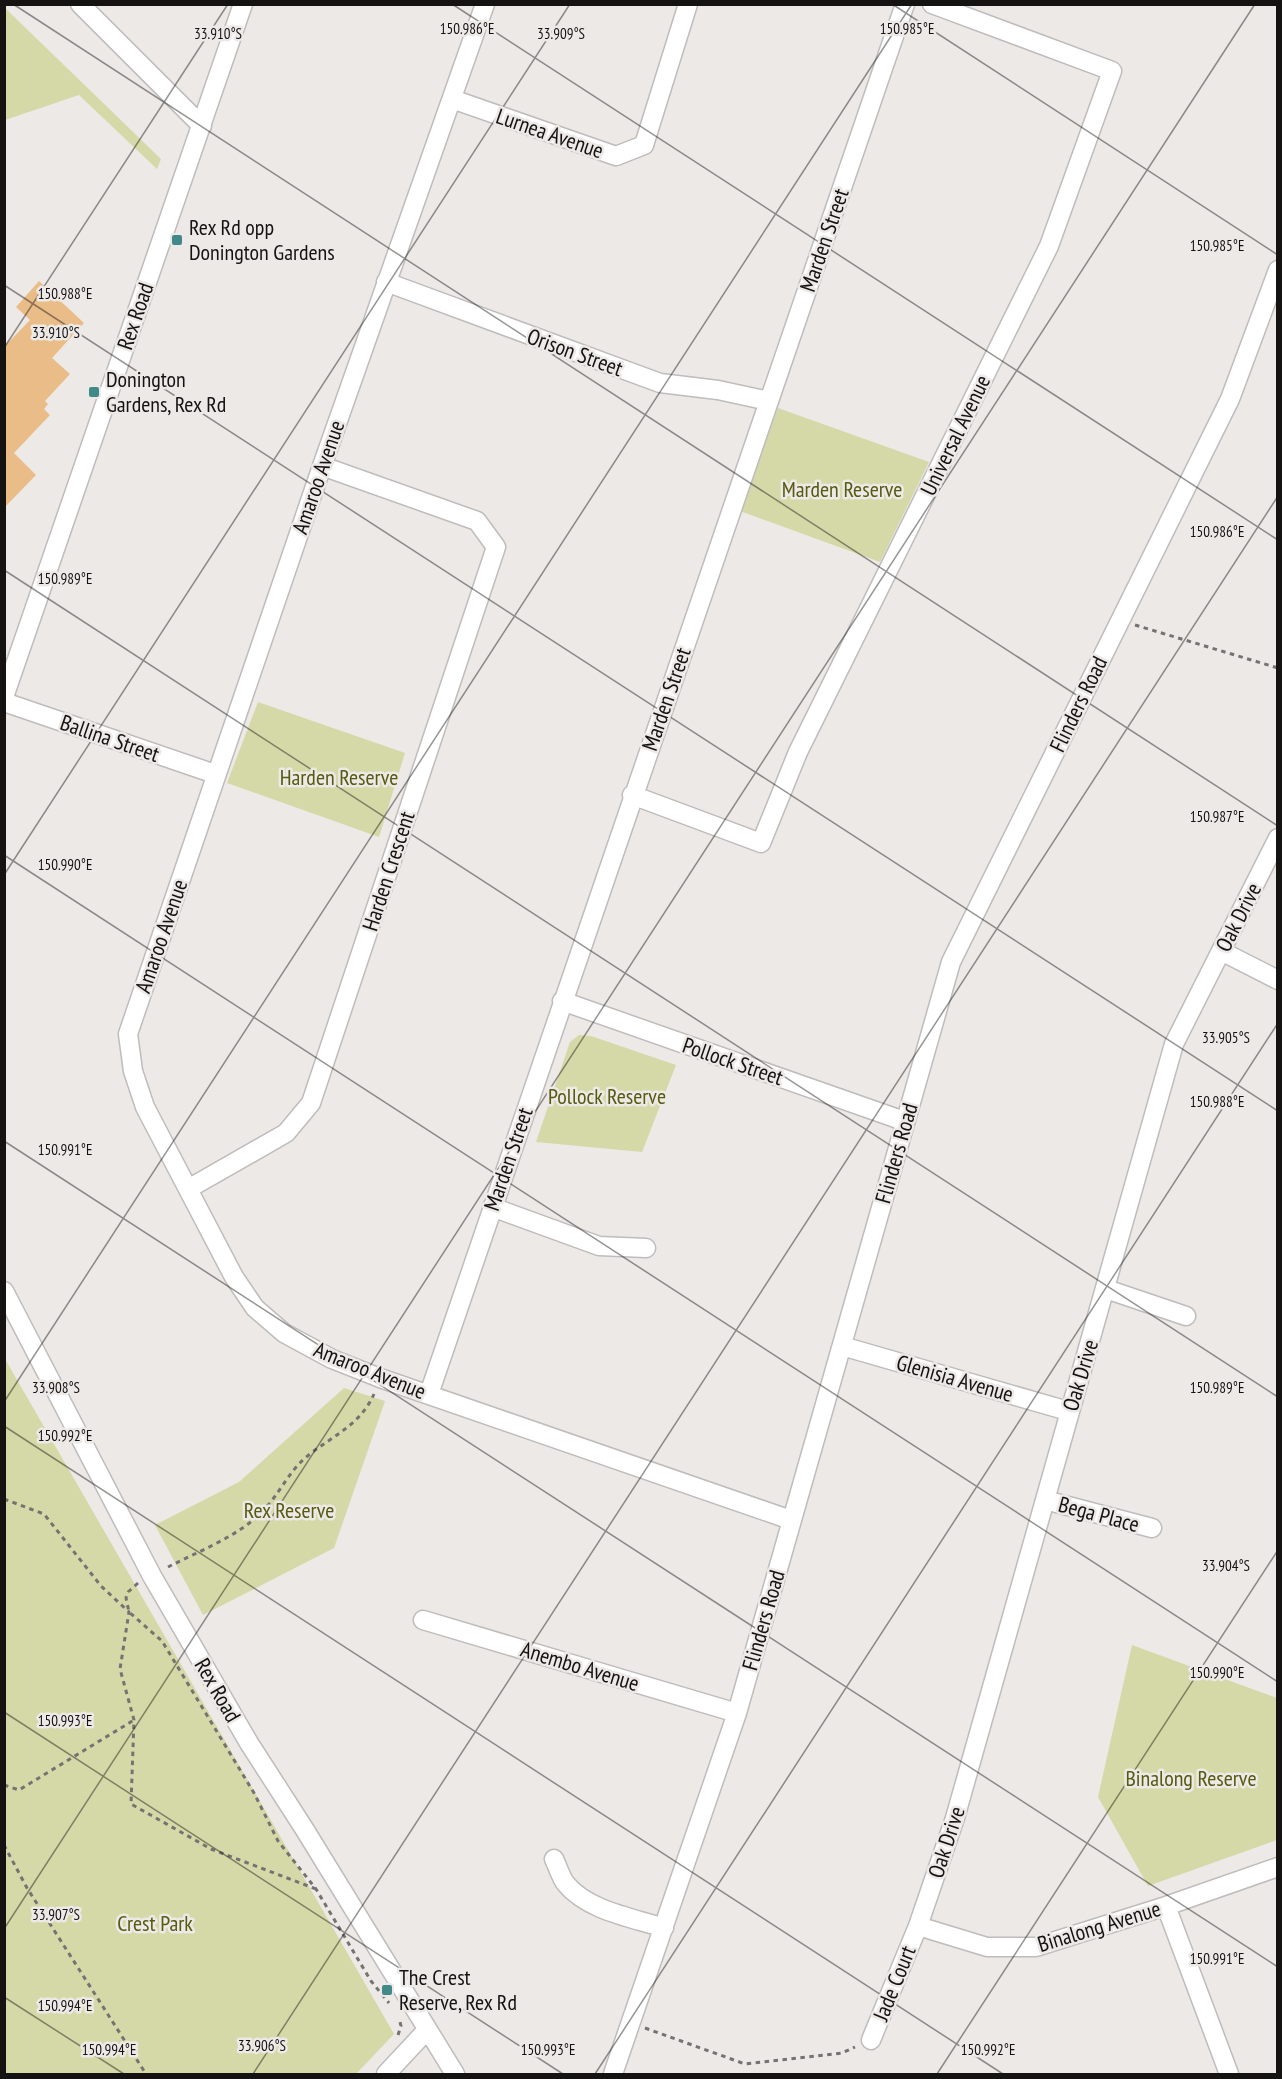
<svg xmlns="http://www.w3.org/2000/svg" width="1282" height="2079" font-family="'PT Sans Narrow',sans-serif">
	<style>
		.green { fill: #d5d9a7 }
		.building { fill: #eabd88 }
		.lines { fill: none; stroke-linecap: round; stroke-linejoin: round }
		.minor-casing { stroke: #bfbcbb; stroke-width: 21 }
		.path { stroke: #757372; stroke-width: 3; stroke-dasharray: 4.5 4.5; stroke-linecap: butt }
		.minor { stroke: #fff; stroke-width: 18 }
		.ticks { fill: none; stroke: #141312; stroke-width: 1.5; stroke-opacity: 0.45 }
		.poi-dot { fill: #428a8a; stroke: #ece9e7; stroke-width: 2 }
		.labels { text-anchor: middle; stroke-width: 5; stroke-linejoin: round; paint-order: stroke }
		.street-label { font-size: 22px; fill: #141312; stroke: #ece9e7 }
		.poi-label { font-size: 22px; fill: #141312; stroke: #ece9e7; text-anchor: start }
		.park-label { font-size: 22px; fill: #575a0f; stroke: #ece9e7 }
		.ticks-label { font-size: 15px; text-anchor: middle; fill: #141312; stroke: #ece9e7; stroke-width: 5; stroke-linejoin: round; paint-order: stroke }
	</style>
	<rect width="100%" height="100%" fill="#ece9e7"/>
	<path class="green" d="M 5,8 L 161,159 L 157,169 L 79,95 L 5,120 Z
		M 778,408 L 929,462 L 880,562 L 740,511 Z
		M 258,702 L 405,753 L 379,837 L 227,783 Z
		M 579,1035 L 591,1036 L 676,1065 L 642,1152 L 536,1142 L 570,1042 Z
		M 5,1359 L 394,2034 L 356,2074 L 5,2074 Z
		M 344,1388 L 385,1401 L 334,1548 L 203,1615 L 155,1525 L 239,1482 Z
		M 1132,1645 L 1277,1698 L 1277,1840 L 1148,1886 L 1098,1797 Z"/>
	<path class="building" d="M 39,281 L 84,323 L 52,358 L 70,374 L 45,401 L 48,404 L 44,409 L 50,415 L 14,453 L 36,475 L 4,508 L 4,347 L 30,320 L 16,307 Z"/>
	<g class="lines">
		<g class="minor-casing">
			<path id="minor" d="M 80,4 L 202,126
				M 485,4 L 322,466 L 128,1034 L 133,1071 L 145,1107 L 234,1277 L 255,1308 L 284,1333 L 332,1359 L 380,1378 L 791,1520
				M 452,99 L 616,156 L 644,145 L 688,4
				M 386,282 L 660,383 L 718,390 L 769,401
				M 4,697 L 243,4
				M 4,702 L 215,774
				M 632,795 L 761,843 L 798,752 L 1049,246 L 1112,71 L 932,4
				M 1221,951 L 1278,980
				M 562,1001 L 904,1121
				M 188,1189 L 286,1133 L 311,1103 L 496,547 L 477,521 L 322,466
				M 492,1207 L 599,1246 L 646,1248
				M 1106,1289 L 1186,1316
				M 4,1291 L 152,1576 L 249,1743 L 305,1830 L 455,2074
				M 842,1346 L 1068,1411
				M 429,1394 L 905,4
				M 1045,1500 L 1152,1528
				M 423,1620 L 737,1713
				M 554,1859 C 558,1867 561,1878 566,1884 C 588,1911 634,1918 664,1928
				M 1166,1906 L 1229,2074
				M 918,1926 L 987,1947 L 1036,1947 L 1166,1906 L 1278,1867
				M 871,2040 L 918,1926 L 955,1818 L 1174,1044 L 1278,838
				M 386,2074 L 426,2031
				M 613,2074 L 737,1713 L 951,962 L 1230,399 L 1278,270"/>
		</g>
		<path class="path" d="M 1135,625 L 1278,668
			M 4,1499 L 44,1514 L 101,1586 L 129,1612 L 120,1669 L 134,1720 L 131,1804 L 211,1849 L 316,1889
			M 168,1567 C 199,1551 237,1537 262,1512 C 278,1496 288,1473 305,1458 C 330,1437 360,1426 374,1394
			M 138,1583 L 128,1592 L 126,1598 L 129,1612 L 162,1641 L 254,1793 L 278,1841 L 316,1889 L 371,1981 L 389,2003
			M 4,1785 L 19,1790 L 134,1720
			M 4,1845 L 27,1888 L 146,2074
			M 645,2028 L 745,2064 L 842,2053 L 855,2047
			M 398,2035 L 401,2026 L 399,2018"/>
		<use href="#minor" class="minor"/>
	</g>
	<path class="ticks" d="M 13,4 L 1278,826M 452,4 L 1278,540M 892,4 L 1278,255M 4,285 L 1278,1111M 4,348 L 228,4M 4,570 L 1278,1397M 4,855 L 1278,1682M 4,875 L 570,4M 4,1141 L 1278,1967M 4,1402 L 912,4M 4,1426 L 1003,2074M 4,1712 L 563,2074M 4,1929 L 1255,4M 4,1997 L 124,2074M 253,2074 L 1278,496M 595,2074 L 1278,1023M 937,2074 L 1278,1550"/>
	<g class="poi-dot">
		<rect x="171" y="234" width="12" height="12" rx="3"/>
		<rect x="88" y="386" width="12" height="12" rx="3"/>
		<rect x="381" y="1984" width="12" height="12" rx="3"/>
	</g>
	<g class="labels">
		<g class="street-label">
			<text transform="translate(550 133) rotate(19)" y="8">Lurnea Avenue</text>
			<text transform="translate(824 240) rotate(-71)" y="8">Marden Street</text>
			<text transform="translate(135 316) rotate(-71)" y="8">Rex Road</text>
			<text transform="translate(575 352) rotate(20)" y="8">Orison Street</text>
			<text transform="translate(955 435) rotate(-64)" y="8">Universal Avenue</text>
			<text transform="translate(318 477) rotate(-71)" y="8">Amaroo Avenue</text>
			<text transform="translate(666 699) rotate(-71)" y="8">Marden Street</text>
			<text transform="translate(1078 704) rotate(-64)" y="8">Flinders Road</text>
			<text transform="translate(110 738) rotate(19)" y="8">Ballina Street</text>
			<text transform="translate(388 871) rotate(-72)" y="8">Harden Crescent</text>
			<text transform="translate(1238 917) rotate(-63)" y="8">Oak Drive</text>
			<text transform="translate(161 936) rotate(-71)" y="8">Amaroo Avenue</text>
			<text transform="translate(733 1061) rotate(19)" y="8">Pollock Street</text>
			<text transform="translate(896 1153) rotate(-74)" y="8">Flinders Road</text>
			<text transform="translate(508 1159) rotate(-71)" y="8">Marden Street</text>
			<text transform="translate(370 1370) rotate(22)" y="8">Amaroo Avenue</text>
			<text transform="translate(1080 1375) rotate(-73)" y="8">Oak Drive</text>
			<text transform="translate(955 1378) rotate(16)" y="8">Glenisia Avenue</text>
			<text transform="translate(1099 1514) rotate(15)" y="8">Bega Place</text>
			<text transform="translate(763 1620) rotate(-74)" y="8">Flinders Road</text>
			<text transform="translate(580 1666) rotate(17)" y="8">Anembo Avenue</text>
			<text transform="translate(218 1690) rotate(60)" y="8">Rex Road</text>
			<text transform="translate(946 1842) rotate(-72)" y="8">Oak Drive</text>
			<text transform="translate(1099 1926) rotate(-17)" y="8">Binalong Avenue</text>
			<text transform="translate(894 1983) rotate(-68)" y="8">Jade Court</text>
		</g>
		<g class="poi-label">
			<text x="189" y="235">Rex Rd opp<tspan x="189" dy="25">Donington Gardens</tspan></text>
			<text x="106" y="387">Donington<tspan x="106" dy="25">Gardens, Rex Rd</tspan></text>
			<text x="399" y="1985">The Crest<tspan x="399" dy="25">Reserve, Rex Rd</tspan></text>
		</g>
		<g class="park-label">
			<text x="842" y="497">Marden Reserve</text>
			<text x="339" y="785">Harden Reserve</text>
			<text x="607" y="1104">Pollock Reserve</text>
			<text x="289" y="1518">Rex Reserve</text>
			<text x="1191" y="1786">Binalong Reserve</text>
			<text x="155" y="1931">Crest Park</text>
		</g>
	</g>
	<g class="ticks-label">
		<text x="467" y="34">150.986°E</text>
		<text x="907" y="34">150.985°E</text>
		<text x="218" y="39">33.910°S</text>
		<text x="561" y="39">33.909°S</text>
		<text x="1217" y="251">150.985°E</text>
		<text x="65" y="299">150.988°E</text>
		<text x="56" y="338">33.910°S</text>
		<text x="1217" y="537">150.986°E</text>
		<text x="65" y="584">150.989°E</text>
		<text x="1217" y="822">150.987°E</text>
		<text x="65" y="870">150.990°E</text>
		<text x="1226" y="1043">33.905°S</text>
		<text x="1217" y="1107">150.988°E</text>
		<text x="65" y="1155">150.991°E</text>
		<text x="56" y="1393">33.908°S</text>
		<text x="1217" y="1393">150.989°E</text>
		<text x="65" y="1441">150.992°E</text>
		<text x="1226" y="1571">33.904°S</text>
		<text x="1217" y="1678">150.990°E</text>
		<text x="65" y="1726">150.993°E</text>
		<text x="56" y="1920">33.907°S</text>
		<text x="1217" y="1964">150.991°E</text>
		<text x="65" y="2011">150.994°E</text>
		<text x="262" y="2051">33.906°S</text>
		<text x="109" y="2055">150.994°E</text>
		<text x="548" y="2055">150.993°E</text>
		<text x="988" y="2055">150.992°E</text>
	</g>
	<rect width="1282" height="2079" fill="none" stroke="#141312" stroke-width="12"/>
</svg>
